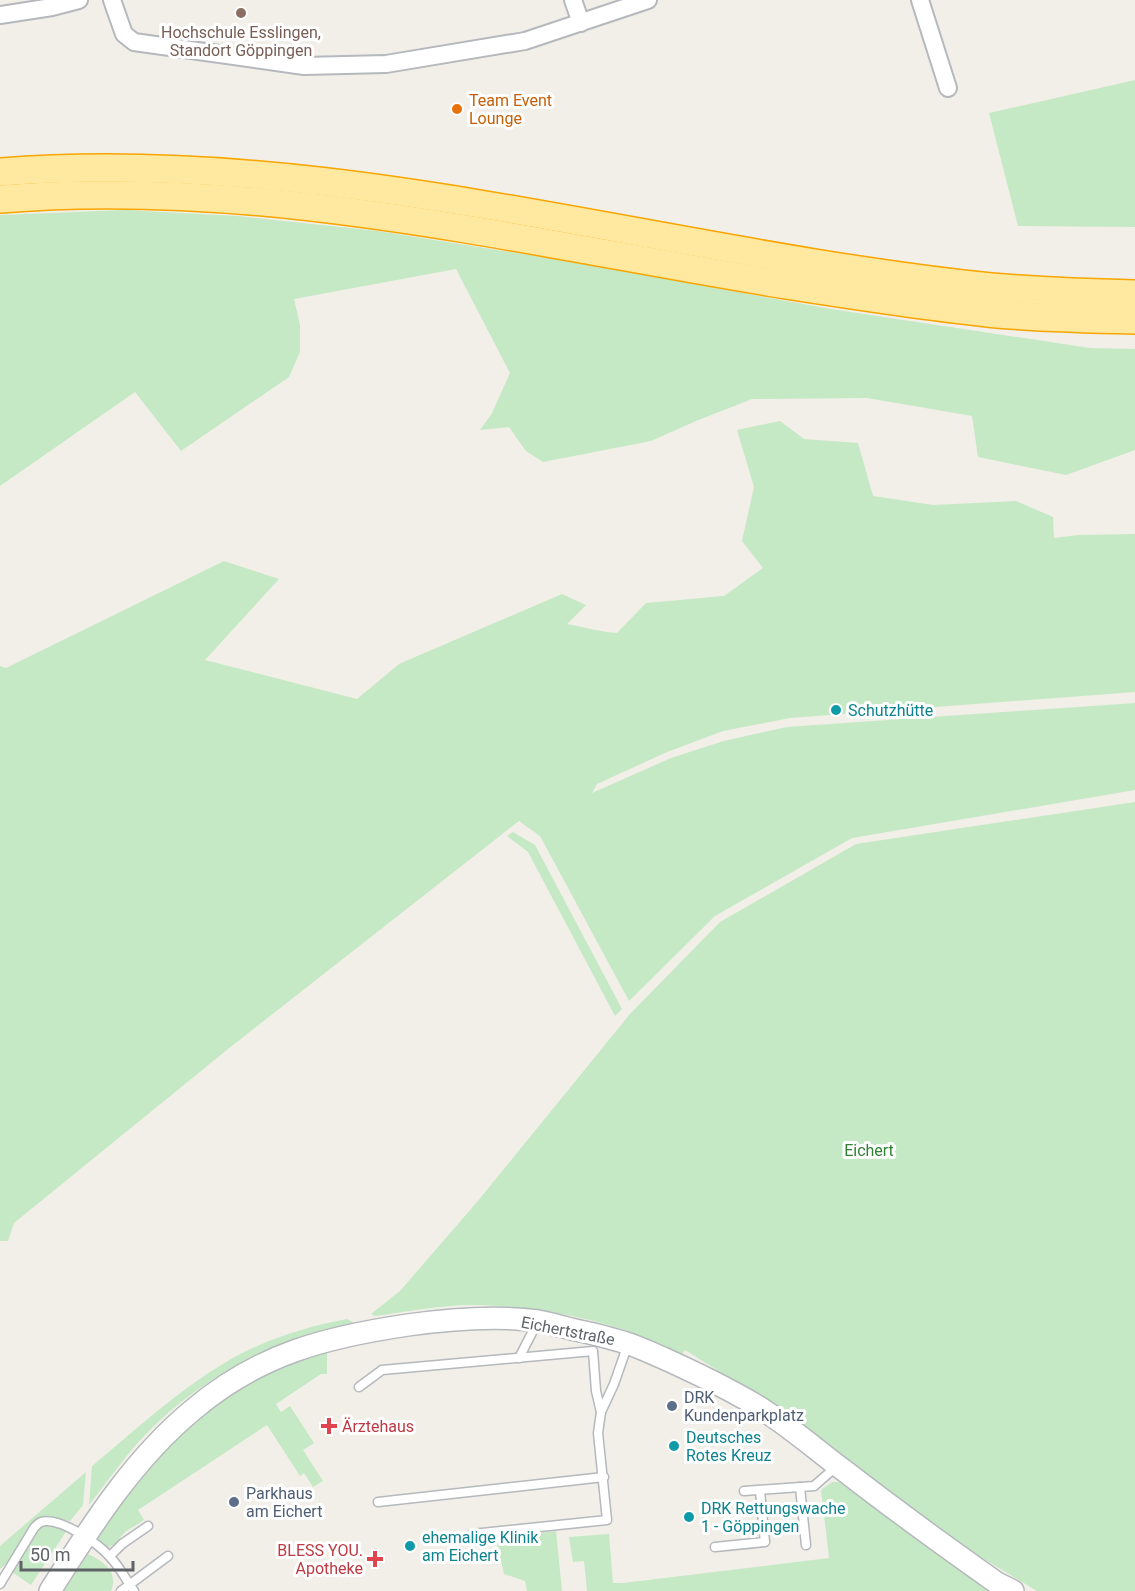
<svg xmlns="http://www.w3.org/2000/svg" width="1135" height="1591" viewBox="0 0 1135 1591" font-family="Roboto,sans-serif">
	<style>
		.green { fill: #c5e9c4 }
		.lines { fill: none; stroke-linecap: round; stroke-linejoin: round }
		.service-casing { stroke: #b5b8bc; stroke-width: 11 }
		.minor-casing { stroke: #b5b8bc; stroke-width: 20 }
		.tertiary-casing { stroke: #b5b8bc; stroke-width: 24 }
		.trunk-casing { stroke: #f9a500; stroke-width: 30 }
		.service { stroke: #fff; stroke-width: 8 }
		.minor { stroke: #fff; stroke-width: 16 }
		.tertiary { stroke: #fff; stroke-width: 21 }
		.trunk { stroke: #ffe8a0; stroke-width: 27 }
		.education-dot { fill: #8d6e63; stroke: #fff; stroke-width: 2 }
		.food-dot { fill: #e8710a; stroke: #fff; stroke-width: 2 }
		.culture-dot { fill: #0f9aa8; stroke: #fff; stroke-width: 2 }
		.service-dot { fill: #5c6f8a; stroke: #fff; stroke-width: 2 }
		.health-dot { fill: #e0444e; stroke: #fff; stroke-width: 2 }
		.labels { text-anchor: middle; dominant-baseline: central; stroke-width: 6; stroke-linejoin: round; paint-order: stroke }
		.education-label { font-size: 16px; fill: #785e54; stroke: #fff }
		.food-label { font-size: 16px; fill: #c56008; stroke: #fff; text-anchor: start }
		.culture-label { font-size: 16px; fill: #0d838f; stroke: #fff; text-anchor: start }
		.park-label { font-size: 16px; fill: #318334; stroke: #fff }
		.street-label { font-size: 16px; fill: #5f6368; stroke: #fff }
		.service-label { font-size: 16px; fill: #4e5e75; stroke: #fff; text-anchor: start }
		.health-label { font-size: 16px; fill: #be3a42; stroke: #fff; text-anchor: start }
	</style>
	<rect width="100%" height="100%" fill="#f1efe8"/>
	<g class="green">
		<polygon points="1135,80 1135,227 1018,226 989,113"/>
		<polygon points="125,210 237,216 378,231 574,262 831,309 1090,348 1135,349 1135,450 1066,475 978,457 972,416 867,398 752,399 696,421 651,441 543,462 526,451 509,427 480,430 492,413 510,373 456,269 294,299 300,325 300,352 289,377 181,451 135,392 0,486 0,215"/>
		<polygon points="780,421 804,439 858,443 873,496 933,505 1016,501 1053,517 1054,538 1078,535 1135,534 1135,692 790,718 723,731 667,752 597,784 592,793 671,758 724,741 787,727 1135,703 1135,790 852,838 715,916 629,1001 540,836 519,821 233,1045 14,1223 8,1241 0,1241 0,666 6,668 224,561 279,579 205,660 357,699 399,664 562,594 586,605 567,624 606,632 617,633 646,603 724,596 763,568 742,541 754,487 737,430"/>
		<path d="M 1135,802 L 1135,1591 L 1037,1591 L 956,1542 L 776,1407 L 685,1350 L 682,1354 C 662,1346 642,1335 622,1329 C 574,1314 522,1305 472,1305 C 439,1305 407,1312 375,1316 L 371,1314 L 400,1291 L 477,1202 L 630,1014 L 720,922 L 856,844 Z"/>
		<polygon points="513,832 535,845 622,1009 615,1016 528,852 507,836"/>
		<path d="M 347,1319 L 357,1324 C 338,1329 318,1332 299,1339 C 242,1357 189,1390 147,1433 C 126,1454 108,1481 89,1505 L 92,1466 C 135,1430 177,1391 226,1362 C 263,1340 305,1327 347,1319 Z"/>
		<path d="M 327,1348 L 327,1374 L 321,1374 L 276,1404 L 281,1412 L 290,1406 L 314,1443 L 303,1450 L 323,1481 L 313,1487 L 304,1473 L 300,1476 L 267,1425 L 138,1510 L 144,1520 L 125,1532 L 115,1544 L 106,1548 L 99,1544 L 99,1535 C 144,1472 194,1410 263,1374 C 283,1363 306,1356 327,1348 Z"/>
		<polygon points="86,1472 83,1505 70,1521 40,1517 34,1521 7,1563 0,1569 0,1546"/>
		<polygon points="832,1482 839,1482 955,1567 998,1591 587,1591 584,1561 573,1562 569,1537 609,1534 613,1583 623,1583 829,1558 821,1490"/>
		<path d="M 44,1526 L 51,1526 L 67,1530 L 31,1585 L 12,1572 C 21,1557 28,1535 44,1526 Z"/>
		<polygon points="556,1531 562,1591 527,1591 525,1581 504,1574 497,1543 499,1538"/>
		<path d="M 88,1554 C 103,1561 119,1572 111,1591 L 64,1591 Z"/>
	</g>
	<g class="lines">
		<defs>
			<g id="service">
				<polyline points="519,1358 538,1321"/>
				<polyline points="359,1387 382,1370 593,1351 596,1391 601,1412"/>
				<polyline points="800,1487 806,1545"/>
				<polyline points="744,1491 814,1486 837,1466"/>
				<polyline points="378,1502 604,1477"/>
				<polyline points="472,1534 607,1520 598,1433 601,1412 614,1384 628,1344"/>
				<polyline points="715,1547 765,1542 760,1491"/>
				<polyline points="110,1556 122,1544 148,1526"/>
				<path d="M 0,1584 L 34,1528 C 36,1526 38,1523 41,1522 C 59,1516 99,1544 110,1557 C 120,1567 126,1580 134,1591"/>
				<polyline points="121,1591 168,1556"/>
			</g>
			<g id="minor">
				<polyline points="112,0 124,34 134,42 304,66 386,64 525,41 648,0"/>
				<polyline points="573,0 581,23"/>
				<polyline points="920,0 948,88"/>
				<polyline points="0,15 52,7 79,0"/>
			</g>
			<path id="tertiary" d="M 50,1591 C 91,1526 134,1458 194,1409 C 259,1354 326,1337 408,1325 C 450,1319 495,1315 538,1321 C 549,1323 560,1326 571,1329 C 590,1333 608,1337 626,1343 C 639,1347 651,1353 663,1358 C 694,1372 725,1387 754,1404 C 787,1424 815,1449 846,1472 C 895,1510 946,1547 997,1583 L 1013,1591"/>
			<g id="trunk">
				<path d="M 0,172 C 336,146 661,253 991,287 C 1039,291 1087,293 1135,294"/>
				<path d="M 0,199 C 266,177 526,243 786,285 C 856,296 927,307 997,314 C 1043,318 1089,319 1135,320"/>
			</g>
		</defs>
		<use href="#service" class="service-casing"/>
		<use href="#minor" class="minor-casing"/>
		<use href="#tertiary" class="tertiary-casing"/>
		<use href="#trunk" class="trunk-casing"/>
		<use href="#service" class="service"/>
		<use href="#minor" class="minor"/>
		<use href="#tertiary" class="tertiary"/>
		<use href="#trunk" class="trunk"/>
	</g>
	<circle class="education-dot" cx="241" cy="13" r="6"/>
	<circle class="food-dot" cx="457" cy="109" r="6"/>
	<g class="culture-dot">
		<circle cx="836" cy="710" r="6"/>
		<circle cx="674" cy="1446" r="6"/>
		<circle cx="689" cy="1517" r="6"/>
		<circle cx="410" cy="1546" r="6"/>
	</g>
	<g class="service-dot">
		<circle cx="672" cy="1406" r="6"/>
		<circle cx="234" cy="1502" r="6"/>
	</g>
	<g class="health-dot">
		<path d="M326 1417h6v6h6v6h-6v6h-6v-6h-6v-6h6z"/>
		<path d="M372 1550h6v6h6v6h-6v6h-6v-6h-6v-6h6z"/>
	</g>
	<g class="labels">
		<g class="education-label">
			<text x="241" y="32">Hochschule Esslingen,<tspan x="241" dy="18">Standort Göppingen</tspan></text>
		</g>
		<g class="food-label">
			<text x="469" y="100">Team Event<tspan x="469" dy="18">Lounge</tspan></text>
		</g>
		<g class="culture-label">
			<text x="848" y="710">Schutzhütte</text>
			<text x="686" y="1437">Deutsches<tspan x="686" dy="18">Rotes Kreuz</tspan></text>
			<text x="701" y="1508">DRK Rettungswache<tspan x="701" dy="18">1 - Göppingen</tspan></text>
			<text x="422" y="1537">ehemalige Klinik<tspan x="422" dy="18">am Eichert</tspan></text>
		</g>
		<g class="park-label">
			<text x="869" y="1150">Eichert</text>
		</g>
		<g class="street-label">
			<text transform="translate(568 1331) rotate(11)">Eichertstraße</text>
		</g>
		<g class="service-label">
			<text x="684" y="1397">DRK<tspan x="684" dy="18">Kundenparkplatz</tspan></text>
			<text x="246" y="1493">Parkhaus<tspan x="246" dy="18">am Eichert</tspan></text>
		</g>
		<g class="health-label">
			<text x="342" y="1426">Ärztehaus</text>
			<text x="363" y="1550" text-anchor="end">BLESS YOU.<tspan x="363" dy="18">Apotheke</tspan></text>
		</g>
	</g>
	<path d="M21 1561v9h112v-9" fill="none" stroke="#5f6368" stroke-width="3"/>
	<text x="30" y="1561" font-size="18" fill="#5f6368" stroke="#ffffff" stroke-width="4.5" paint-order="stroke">50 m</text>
</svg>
